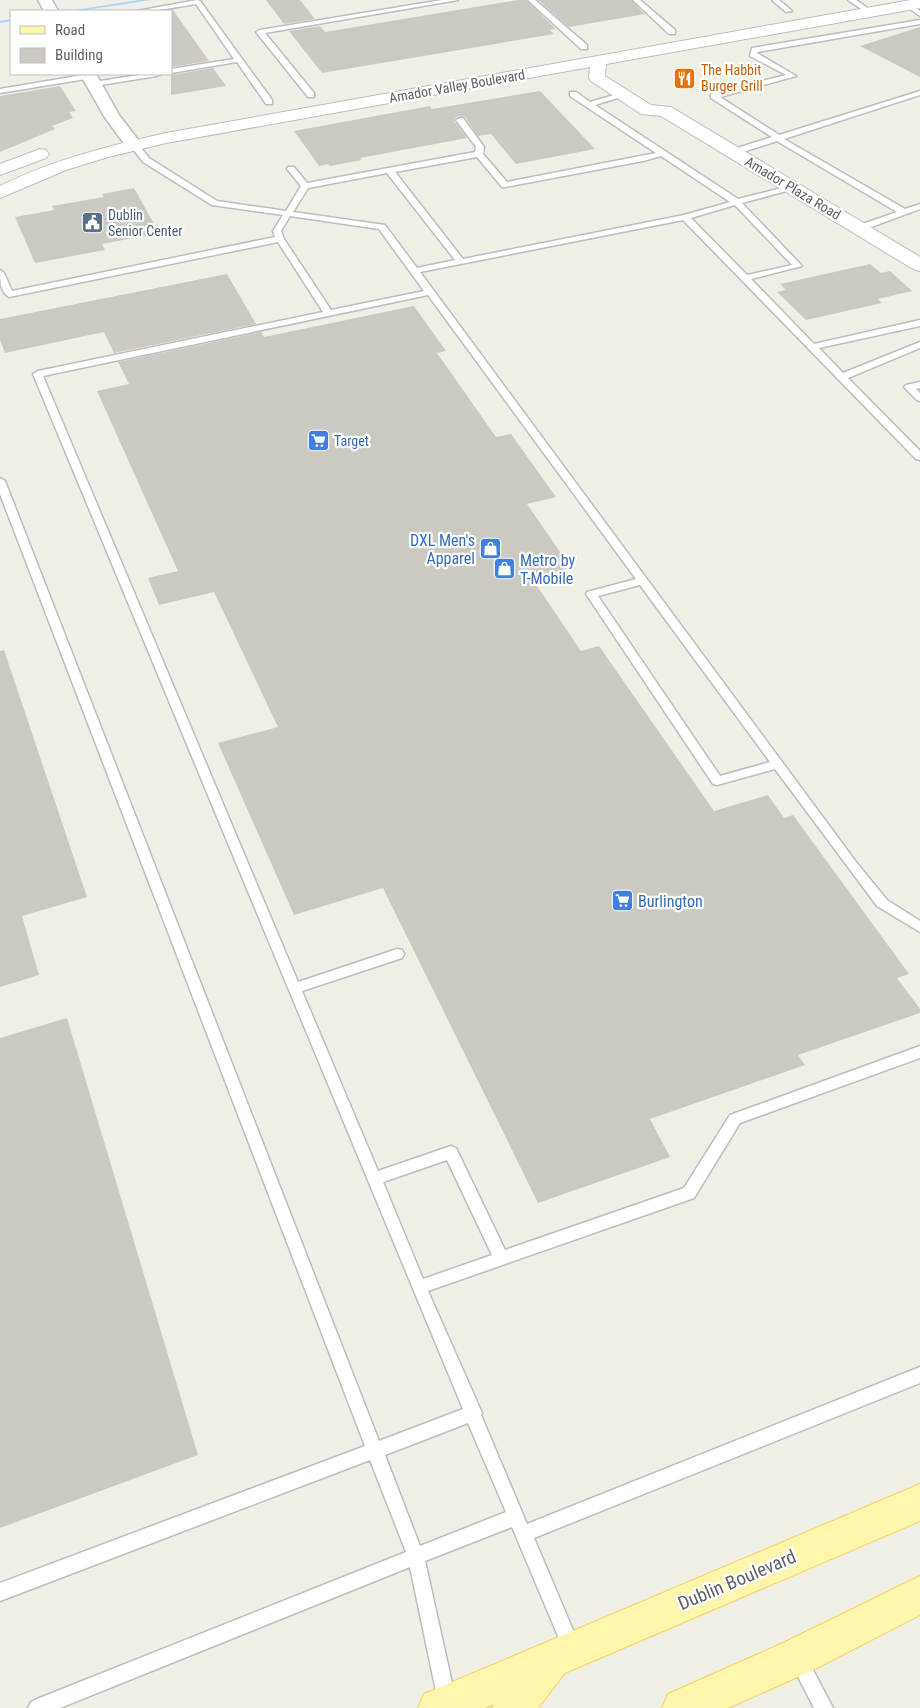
<svg xmlns="http://www.w3.org/2000/svg" width="920" height="1708" viewBox="0 0 920 1708" font-family="'Roboto Condensed',sans-serif">
	<style>
		.lines { fill: none; stroke-linecap: round; stroke-linejoin: round }
		.stream { fill: #a8d4ff; fill-rule: evenodd }
		.building { fill: #ccc9c3 }
		.lane-casing { stroke: #bbbdc2; stroke-width: 3 }
		.street-casing { stroke: #bbbdc2; stroke-width: 3 }
		.secondary-casing { stroke: #bcbec4; stroke-width: 2 }
		.primary-casing { stroke: #f5d25b; stroke-width: 2 }
		.lane { fill: #fff; fill-rule: evenodd }
		.street { fill: #fff; fill-rule: evenodd }
		.secondary { fill: #fff; fill-rule: evenodd }
		.primary { fill: #fff6ad; fill-rule: evenodd }
		.labels { text-anchor: middle; dominant-baseline: central; stroke-width: 4.5; stroke-linejoin: round; paint-order: stroke }
		.far-food-label { font-size: 14px; fill: #c56008; stroke: #fff; text-anchor: start }
		.far-street-label { font-size: 14px; fill: #5e6167; stroke: #fff }
		.far-service-label { font-size: 14px; fill: #4e5e75; stroke: #fff; text-anchor: start }
		.far-shop-label { font-size: 14px; fill: #366cbe; stroke: #fff; text-anchor: start }
		.shop-label { font-size: 16px; fill: #366cbe; stroke: #fff; text-anchor: start }
		.near-street-label { font-size: 19px; fill: #5e6167; stroke: #fff }
	</style>
	<rect width="100%" height="100%" fill="#f0efe6"/>
	<g class="lines">
		<g class="stream">
			<polygon points="139,0 151,0 79,11 75,10"/>
			<polygon points="11,19 11,21 0,23 0,21"/>
		</g>
	</g>
	<g class="building">
		<polygon points="266,0 300,0 315,19 284,24"/>
		<polygon points="518,0 526,0 556,29 550,30 554,34 322,73 289,31 320,26 325,32"/>
		<polygon points="538,0 631,0 645,14 569,27"/>
		<polygon points="171,10 173,10 209,61 171,67"/>
		<polygon points="920,27 920,77 860,46"/>
		<polygon points="213,68 226,86 171,95 171,75"/>
		<polygon points="60,86 76,111 69,112 73,118 52,126 55,129 0,152 0,96"/>
		<polygon points="540,91 595,149 516,164 491,134 478,136 465,117 460,116 455,118 454,121 467,138 360,158 362,160 330,166 328,164 319,166 294,131 430,106 432,109"/>
		<polygon points="134,188 159,233 102,244 105,250 35,263 15,217 54,210 52,206 104,197 102,194"/>
		<polygon points="870,264 881,273 890,271 912,291 878,299 882,303 806,320 777,292 786,290 780,284"/>
		<polygon points="227,274 256,324 114,353 104,332 5,353 0,340 0,319"/>
		<polygon points="414,306 446,351 437,353 496,437 511,434 556,497 527,504 571,568 531,577 581,651 599,646 714,811 768,795 784,818 793,815 909,974 897,978 920,1009 920,1013 798,1055 805,1065 650,1119 670,1157 538,1203 383,888 294,915 218,743 278,727 214,592 159,605 148,578 178,571 97,391 129,384 118,362 261,332 264,337"/>
		<polygon points="4,650 87,897 22,916 39,975 0,987 0,651"/>
		<polygon points="67,1018 198,1455 0,1528 0,1038"/>
	</g>
	<g class="lines">
		<defs>
			<g id="lane">
				<polygon points="197,0 200,1 272,100 272,104 266,104 237,62 171,73 171,69 234,59 196,4 153,11 137,11"/>
				<polygon points="442,0 458,0 265,33 314,93 314,97 308,97 256,32 260,30"/>
				<polygon points="528,0 535,0 587,45 587,49 581,49"/>
				<polygon points="633,0 640,0 675,30 675,34 669,34"/>
				<polygon points="772,0 779,0 792,11 786,12"/>
				<polygon points="848,0 856,0 873,12 867,13"/>
				<polygon points="908,3 920,11 920,16 906,6 905,5"/>
				<polygon points="920,20 920,24 758,52 757,53 796,76 720,97 779,135 920,91 920,95 784,139 905,209 920,204 920,209 863,230 857,230 857,226 897,212 777,141 737,154 731,154 731,150 772,137 711,98 711,94 786,75 750,56 752,48"/>
				<polygon points="89,74 93,76 92,78 0,93 0,89"/>
				<polygon points="145,74 161,74 157,76 94,86 90,84 94,82"/>
				<path d="M 570,92 L 576,92 L 590,102 L 624,92 L 624,96 L 595,105 L 738,199 L 794,185 L 794,189 L 742,203 L 802,266 L 751,279 L 814,344 L 920,320 L 920,326 L 819,348 L 843,373 L 920,342 L 920,348 L 848,378 L 920,451 L 920,460 L 916,459 L 683,220 L 420,272 L 856,862 L 887,900 L 920,921 L 920,932 L 877,906 L 775,769 L 717,785 L 713,784 L 586,594 L 587,592 L 636,579 L 428,295 L 43,376 L 298,982 L 397,949 L 402,950 L 404,954 L 402,958 L 302,991 L 378,1171 L 451,1146 L 456,1148 L 505,1250 L 684,1188 L 730,1115 L 920,1046 L 920,1058 L 740,1123 L 694,1198 L 428,1291 L 482,1413 L 481,1415 L 527,1524 L 920,1367 L 920,1383 L 534,1538 L 581,1649 L 578,1655 L 572,1658 L 566,1655 L 512,1527 L 425,1561 L 456,1701 L 452,1708 L 441,1707 L 438,1701 L 410,1567 L 60,1708 L 28,1708 L 31,1702 L 37,1699 L 406,1552 L 370,1460 L 0,1601 L 0,1583 L 365,1446 L 0,494 L 0,478 L 5,481 L 379,1441 L 463,1409 L 33,374 L 38,371 L 323,312 L 278,242 L 9,297 C 0,292 0,280 0,270 L 4,273 L 12,291 L 275,237 L 273,231 L 283,215 L 212,205 L 143,162 L 130,145 L 134,143 L 137,143 L 149,158 L 217,201 L 286,211 L 301,186 L 287,169 L 288,167 L 294,167 L 307,183 L 475,152 L 476,147 L 456,120 L 460,118 L 463,118 L 484,147 L 483,154 L 507,182 L 656,153 L 570,96 ZM 661,156 L 730,202 L 684,215 L 463,259 L 395,172 L 477,157 L 502,187 L 505,187 L 643,161 ZM 387,173 L 455,260 L 417,268 L 385,225 L 293,212 L 308,188 ZM 735,205 L 792,265 L 747,275 L 691,218 ZM 290,216 L 379,229 L 424,291 L 331,310 L 284,239 L 281,231 ZM 640,585 L 770,762 L 720,776 L 598,596 ZM 447,1160 L 492,1255 L 423,1279 L 383,1182 ZM 468,1423 L 506,1512 L 420,1546 L 385,1455 Z"/>
				<polygon points="920,382 920,388 916,389 920,393 920,401 917,400 904,387 906,385"/>
				<polygon points="798,1650 804,1653 833,1708 814,1708 789,1659 792,1653"/>
			</g>
			<g id="street">
				<polygon points="38,0 52,0 58,11 44,11"/>
				<polygon points="80,74 96,74 119,115 142,145 140,149 128,149 104,116"/>
			</g>
			<g id="secondary">
				<path d="M 911,0 L 920,0 L 920,8 L 606,64 L 605,76 L 651,105 L 671,107 L 920,257 L 920,271 L 913,269 L 661,116 L 641,114 L 591,81 L 589,78 L 590,67 L 166,143 L 108,157 L 66,170 L 0,198 L 0,186 C 52,160 109,146 166,133 Z"/>
				<polygon points="40,149 46,150 49,154 46,158 0,175 0,164"/>
			</g>
			<g id="primary">
				<polygon points="920,1484 920,1521 565,1673 538,1708 492,1708 494,1704 485,1708 418,1708 424,1694"/>
				<polygon points="920,1576 920,1615 811,1671 728,1708 662,1708 668,1694 783,1643"/>
			</g>
		</defs>
		<use href="#lane" class="lane-casing"/>
		<use href="#street" class="street-casing"/>
		<use href="#secondary" class="secondary-casing"/>
		<use href="#primary" class="primary-casing"/>
		<use href="#lane" class="lane"/>
		<use href="#street" class="street"/>
		<use href="#secondary" class="secondary"/>
		<use href="#primary" class="primary"/>
	</g>
	<defs>
		<symbol id="restaurant-square" viewBox="-11 -11 22 22"><rect x="-9" y="-9" width="18" height="18" rx="4" fill="#e8710a" stroke="#fff"/><path d="M-5-6h1v4h1v-4h1v4h1v-4h1v5L-1.5 .5V6h-2V.5L-5-1ZM5-6V6H3V1.5H1.5Q1.5-4 5-6Z" fill="#fff"/></symbol>
		<symbol id="civic-square" viewBox="-11 -11 22 22"><rect x="-9" y="-9" width="18" height="18" rx="4" fill="#5c6f8a" stroke="#fff"/><path d="M-.6-6.5H3V-4.5H.6V-3L4-1V1h2V6H-6V1h2V-1L-.6-3ZM-1.2 2.5V6h2.4V2.5Z" fill="#fff"/></symbol>
		<symbol id="supermarket-square" viewBox="-11 -11 22 22"><rect x="-9" y="-9" width="18" height="18" rx="4" fill="#3f7fe0" stroke="#fff"/><path d="M-6-5.5h2.5l.6 2H6L4.5 2H-2.5L-4.4-4H-6ZM-1.5 3.2a1.3 1.3 0 1 0 .1 0ZM3 3.2a1.3 1.3 0 1 0 .1 0Z" fill="#fff"/></symbol>
		<symbol id="shop-square" viewBox="-11 -11 22 22"><rect x="-9" y="-9" width="18" height="18" rx="4" fill="#3f7fe0" stroke="#fff"/><path d="M-5-2.5h2.3a2.7 3.5 0 0 1 5.4 0H5L5.5 6h-11ZM-1.5-2.5h3a1.5 2.3 0 0 0-3 0Z" fill="#fff"/></symbol>
	</defs>
	<g fill-rule="evenodd">
		<use href="#restaurant-square" x="672" y="66" width="25" height="25"/>
		<use href="#civic-square" x="80" y="210" width="25" height="25"/>
		<use href="#supermarket-square" x="306" y="428" width="25" height="25"/>
		<use href="#shop-square" x="478" y="536" width="25" height="25"/>
		<use href="#shop-square" x="492" y="556" width="25" height="25"/>
		<use href="#supermarket-square" x="610" y="888" width="25" height="25"/>
	</g>
	<g class="labels">
		<g class="far-food-label">
			<text x="701" y="70">The Habbit<tspan x="701" dy="16">Burger Grill</tspan></text>
		</g>
		<g class="far-street-label">
			<text transform="translate(457 86) rotate(-10)">Amador Valley Boulevard</text>
			<text transform="translate(793 188) rotate(31)">Amador Plaza Road</text>
		</g>
		<g class="far-service-label">
			<text x="108" y="215">Dublin<tspan x="108" dy="16">Senior Center</tspan></text>
		</g>
		<g class="far-shop-label">
			<text x="334" y="441">Target</text>
		</g>
		<g class="shop-label">
			<text x="475" y="540" text-anchor="end">DXL Men's<tspan x="475" dy="18">Apparel</tspan></text>
			<text x="520" y="560">Metro by<tspan x="520" dy="18">T-Mobile</tspan></text>
			<text x="638" y="901">Burlington</text>
		</g>
		<g class="near-street-label">
			<text transform="translate(737 1580) rotate(-23)">Dublin Boulevard</text>
		</g>
	</g>
	<rect x="10" y="10" width="162" height="65" fill="#ffffff" stroke="#bfc0c2"/>
	<rect x="20" y="26" width="25" height="8" fill="#fff6ad" stroke="#bfc0c2"/>
	<text x="55" y="35" font-size="15" fill="#5e6167">Road</text>
	<rect x="20" y="48" width="25" height="15" fill="#ccc9c3" stroke="#bfc0c2"/>
	<text x="55" y="60" font-size="15" fill="#5e6167">Building</text>
</svg>
